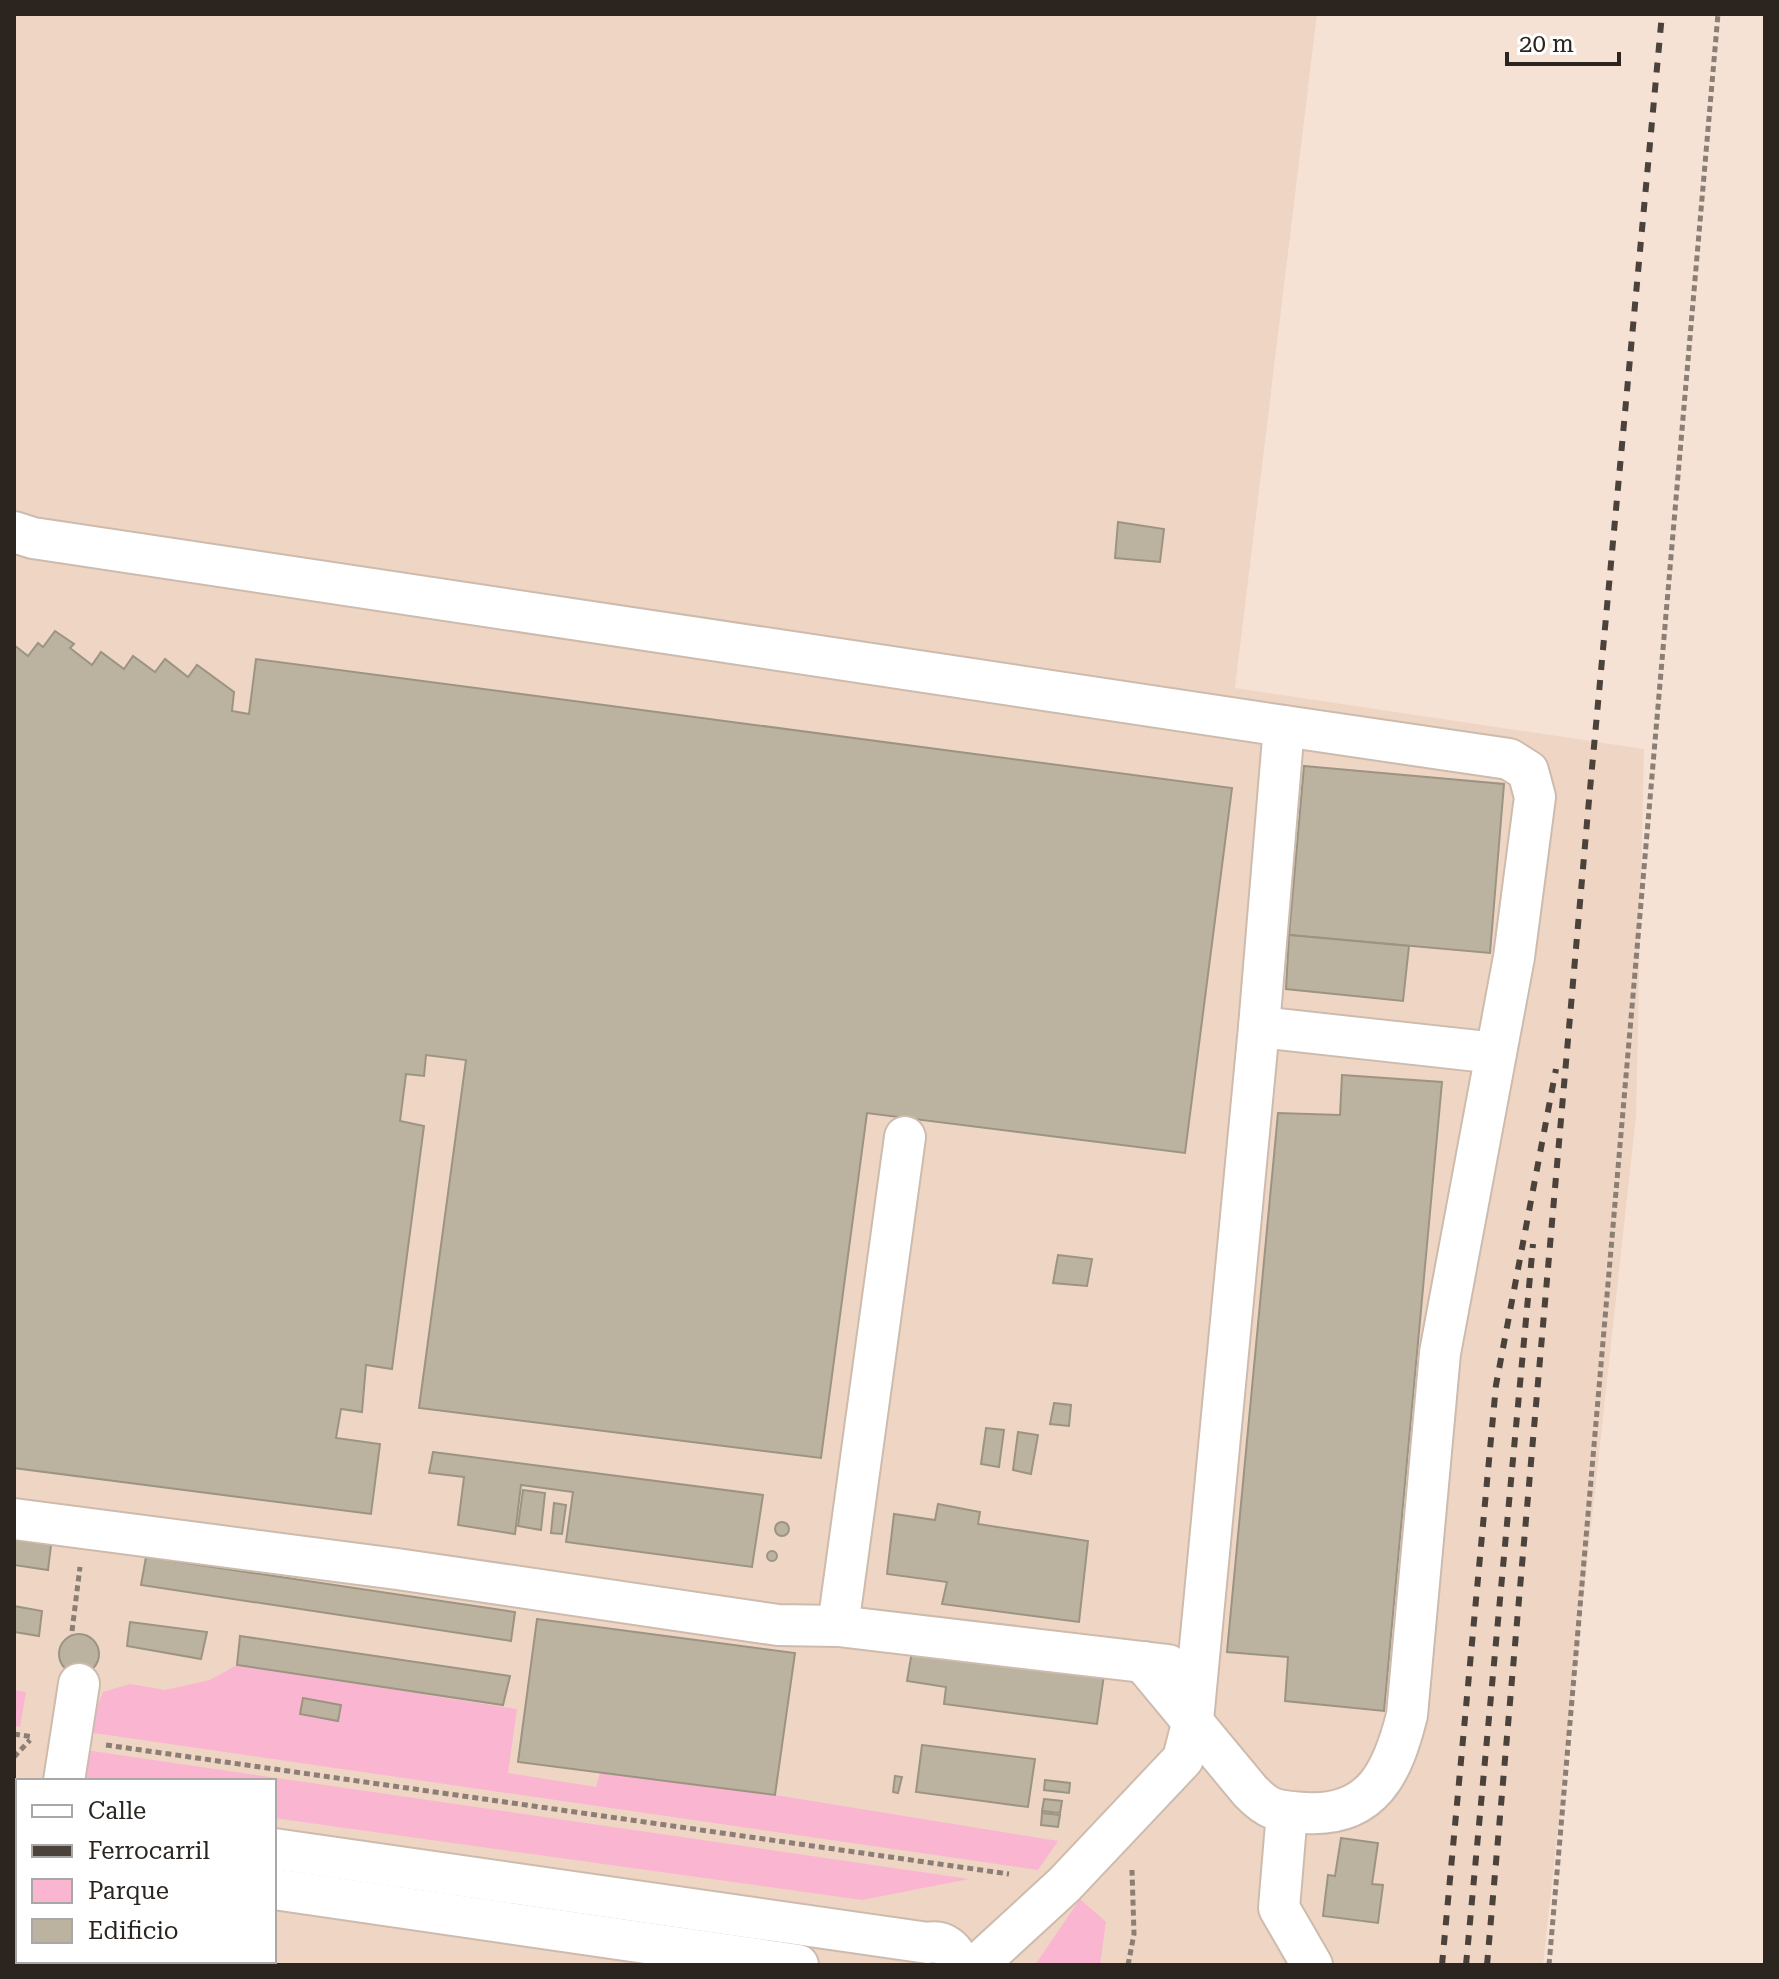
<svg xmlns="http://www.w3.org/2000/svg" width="1779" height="1979" viewBox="0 0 1779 1979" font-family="'Roboto Serif',serif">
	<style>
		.built { fill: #efd5c4; fill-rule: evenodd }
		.green { fill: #fab5d1 }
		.building { fill: #bbb3a0; stroke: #9c9482; stroke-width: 2 }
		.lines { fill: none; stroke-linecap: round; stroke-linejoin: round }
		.minor-casing { stroke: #cdbbae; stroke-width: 44 }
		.path { stroke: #8b7e75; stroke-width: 5; stroke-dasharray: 6 4; stroke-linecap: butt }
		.minor { stroke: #fff; stroke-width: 40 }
		.rail { stroke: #4a423b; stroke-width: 6; stroke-dasharray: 10 10; stroke-linecap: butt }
	</style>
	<rect width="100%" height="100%" fill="#f5e2d5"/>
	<path class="built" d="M 14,14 L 1317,14 L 1235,688 L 1644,749 L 1636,1116 L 1543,1965 L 14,1965 ZM 18,1781 L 274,1781 L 274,1961 L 18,1961 Z"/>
	<g class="green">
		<polygon points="237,1665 517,1709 508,1773 596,1787 600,1773 775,1795 1058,1841 1038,1870 87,1732 103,1692 130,1684 165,1690 210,1680"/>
		<polygon points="14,1690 26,1692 20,1727 14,1726"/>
		<polygon points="85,1750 969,1879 862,1900 274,1818 274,1781 82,1781"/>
		<polygon points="1080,1899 1106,1922 1100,1965 1035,1965"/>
		<polygon points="14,1941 18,1941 18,1961 116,1961 115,1965 14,1965"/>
	</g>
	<g class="building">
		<polygon points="1118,522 1164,529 1160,562 1115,558"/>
		<polygon points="55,631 74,644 70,648 92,665 101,652 124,669 133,656 155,672 165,659 188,677 197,665 234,692 232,711 249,714 256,659 1232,788 1185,1153 867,1113 821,1458 419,1408 466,1060 426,1055 424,1076 406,1074 400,1121 424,1126 392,1369 366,1365 362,1412 341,1409 336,1438 380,1444 371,1514 14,1468 14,645 28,656 38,643 43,647"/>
		<polygon points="1304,766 1504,784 1490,953 1289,935"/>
		<polygon points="1289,935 1409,946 1403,1001 1286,989"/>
		<polygon points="1342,1075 1442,1082 1384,1711 1285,1701 1288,1657 1227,1652 1278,1113 1340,1115"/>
		<polygon points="1058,1255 1092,1259 1087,1286 1053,1283"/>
		<polygon points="1054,1403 1071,1405 1069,1426 1050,1424"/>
		<polygon points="986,1428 1004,1430 999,1467 981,1464"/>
		<polygon points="1018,1432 1038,1435 1031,1474 1013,1470"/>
		<polygon points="433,1452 763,1495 752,1567 566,1542 573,1492 521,1485 515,1534 458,1525 464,1477 429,1473"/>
		<polygon points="523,1490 545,1493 541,1530 518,1526"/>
		<polygon points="554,1503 566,1505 562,1534 551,1533"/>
		<polygon points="938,1504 980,1512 978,1524 1088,1541 1079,1622 942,1604 947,1582 887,1574 894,1514 935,1520"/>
		<circle cx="782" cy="1529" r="7"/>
		<polygon points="14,1540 51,1545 48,1570 14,1565"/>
		<circle cx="772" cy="1556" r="5"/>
		<polygon points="146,1557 515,1612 511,1641 141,1585"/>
		<polygon points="14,1606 42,1611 39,1636 14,1632"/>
		<polygon points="537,1619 795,1653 775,1795 518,1762"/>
		<polygon points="130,1622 207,1632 201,1659 127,1646"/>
		<circle cx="79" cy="1654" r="20"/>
		<polygon points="240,1636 510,1676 503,1705 237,1665"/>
		<polygon points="912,1651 1104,1675 1097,1724 944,1704 946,1687 907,1681"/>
		<polygon points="303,1698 341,1705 338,1721 300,1714"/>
		<polygon points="922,1745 1035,1759 1028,1807 916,1792"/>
		<polygon points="895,1776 902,1777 898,1793 893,1792"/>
		<polygon points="1045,1780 1070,1783 1069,1793 1044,1790"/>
		<polygon points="1044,1799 1062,1801 1060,1813 1042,1811"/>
		<polygon points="1042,1813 1060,1815 1058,1827 1041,1825"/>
		<polygon points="1341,1838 1378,1843 1372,1884 1383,1885 1378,1923 1323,1916 1328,1875 1335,1876"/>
	</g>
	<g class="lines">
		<defs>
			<g id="minor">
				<polyline points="14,532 33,538 1284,726 1259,1027 1193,1720 1183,1759 1064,1885 977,1965"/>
				<polyline points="1259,1027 1496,1053"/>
				<polyline points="14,1519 397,1569 778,1625 838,1626 1168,1665"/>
				<polyline points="838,1626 905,1137"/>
				<path d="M 1143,1662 L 1250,1791 C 1270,1812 1278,1811 1306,1813 C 1373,1817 1393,1771 1407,1715 L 1440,1353 L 1514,957 L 1535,797 L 1528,771 L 1509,759 L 1284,726"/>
				<polyline points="64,1781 79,1684"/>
				<polyline points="1287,1812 1279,1908 1312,1965"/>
				<polyline points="14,1813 18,1814"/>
				<path d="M 274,1849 L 928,1943 C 943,1940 956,1949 958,1965"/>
				<polyline points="14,1851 18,1852"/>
				<polyline points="274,1889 798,1965"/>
			</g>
		</defs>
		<use href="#minor" class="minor-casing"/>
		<g class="path">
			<polyline points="72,1631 80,1567"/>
			<polyline points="14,1734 33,1737"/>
			<polyline points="106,1745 1009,1874"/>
			<polyline points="14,1757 30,1740"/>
			<polyline points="1128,1965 1134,1934 1132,1870"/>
			<polyline points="1549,1965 1718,14"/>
		</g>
		<use href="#minor" class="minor"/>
		<g class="rail">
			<polyline points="1442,1965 1496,1385 1556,1069"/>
			<polyline points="1466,1965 1533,1244"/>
			<polyline points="1487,1965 1588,811 1662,14"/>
		</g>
	</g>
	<rect width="1779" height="1979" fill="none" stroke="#2b241f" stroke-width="32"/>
	<rect x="16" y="1779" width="260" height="184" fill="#ffffff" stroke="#aaa7a5" stroke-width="2"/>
	<rect x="32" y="1805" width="40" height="12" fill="#ffffff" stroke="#aaa7a5" stroke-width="2"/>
	<text x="88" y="1819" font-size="24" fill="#2b241f">Calle</text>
	<rect x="32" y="1845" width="40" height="12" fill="#4a423b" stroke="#aaa7a5" stroke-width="2"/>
	<text x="88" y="1859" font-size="24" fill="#2b241f">Ferrocarril</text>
	<rect x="32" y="1879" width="40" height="24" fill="#fab5d1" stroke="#aaa7a5" stroke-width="2"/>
	<text x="88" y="1899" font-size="24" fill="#2b241f">Parque</text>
	<rect x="32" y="1919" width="40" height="24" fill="#bbb3a0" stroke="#aaa7a5" stroke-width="2"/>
	<text x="88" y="1939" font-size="24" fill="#2b241f">Edificio</text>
	<path d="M1507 52v12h112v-12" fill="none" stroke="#2b241f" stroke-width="4"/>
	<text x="1519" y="52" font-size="24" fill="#2b241f" stroke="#ffffff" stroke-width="6" paint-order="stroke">20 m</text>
</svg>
